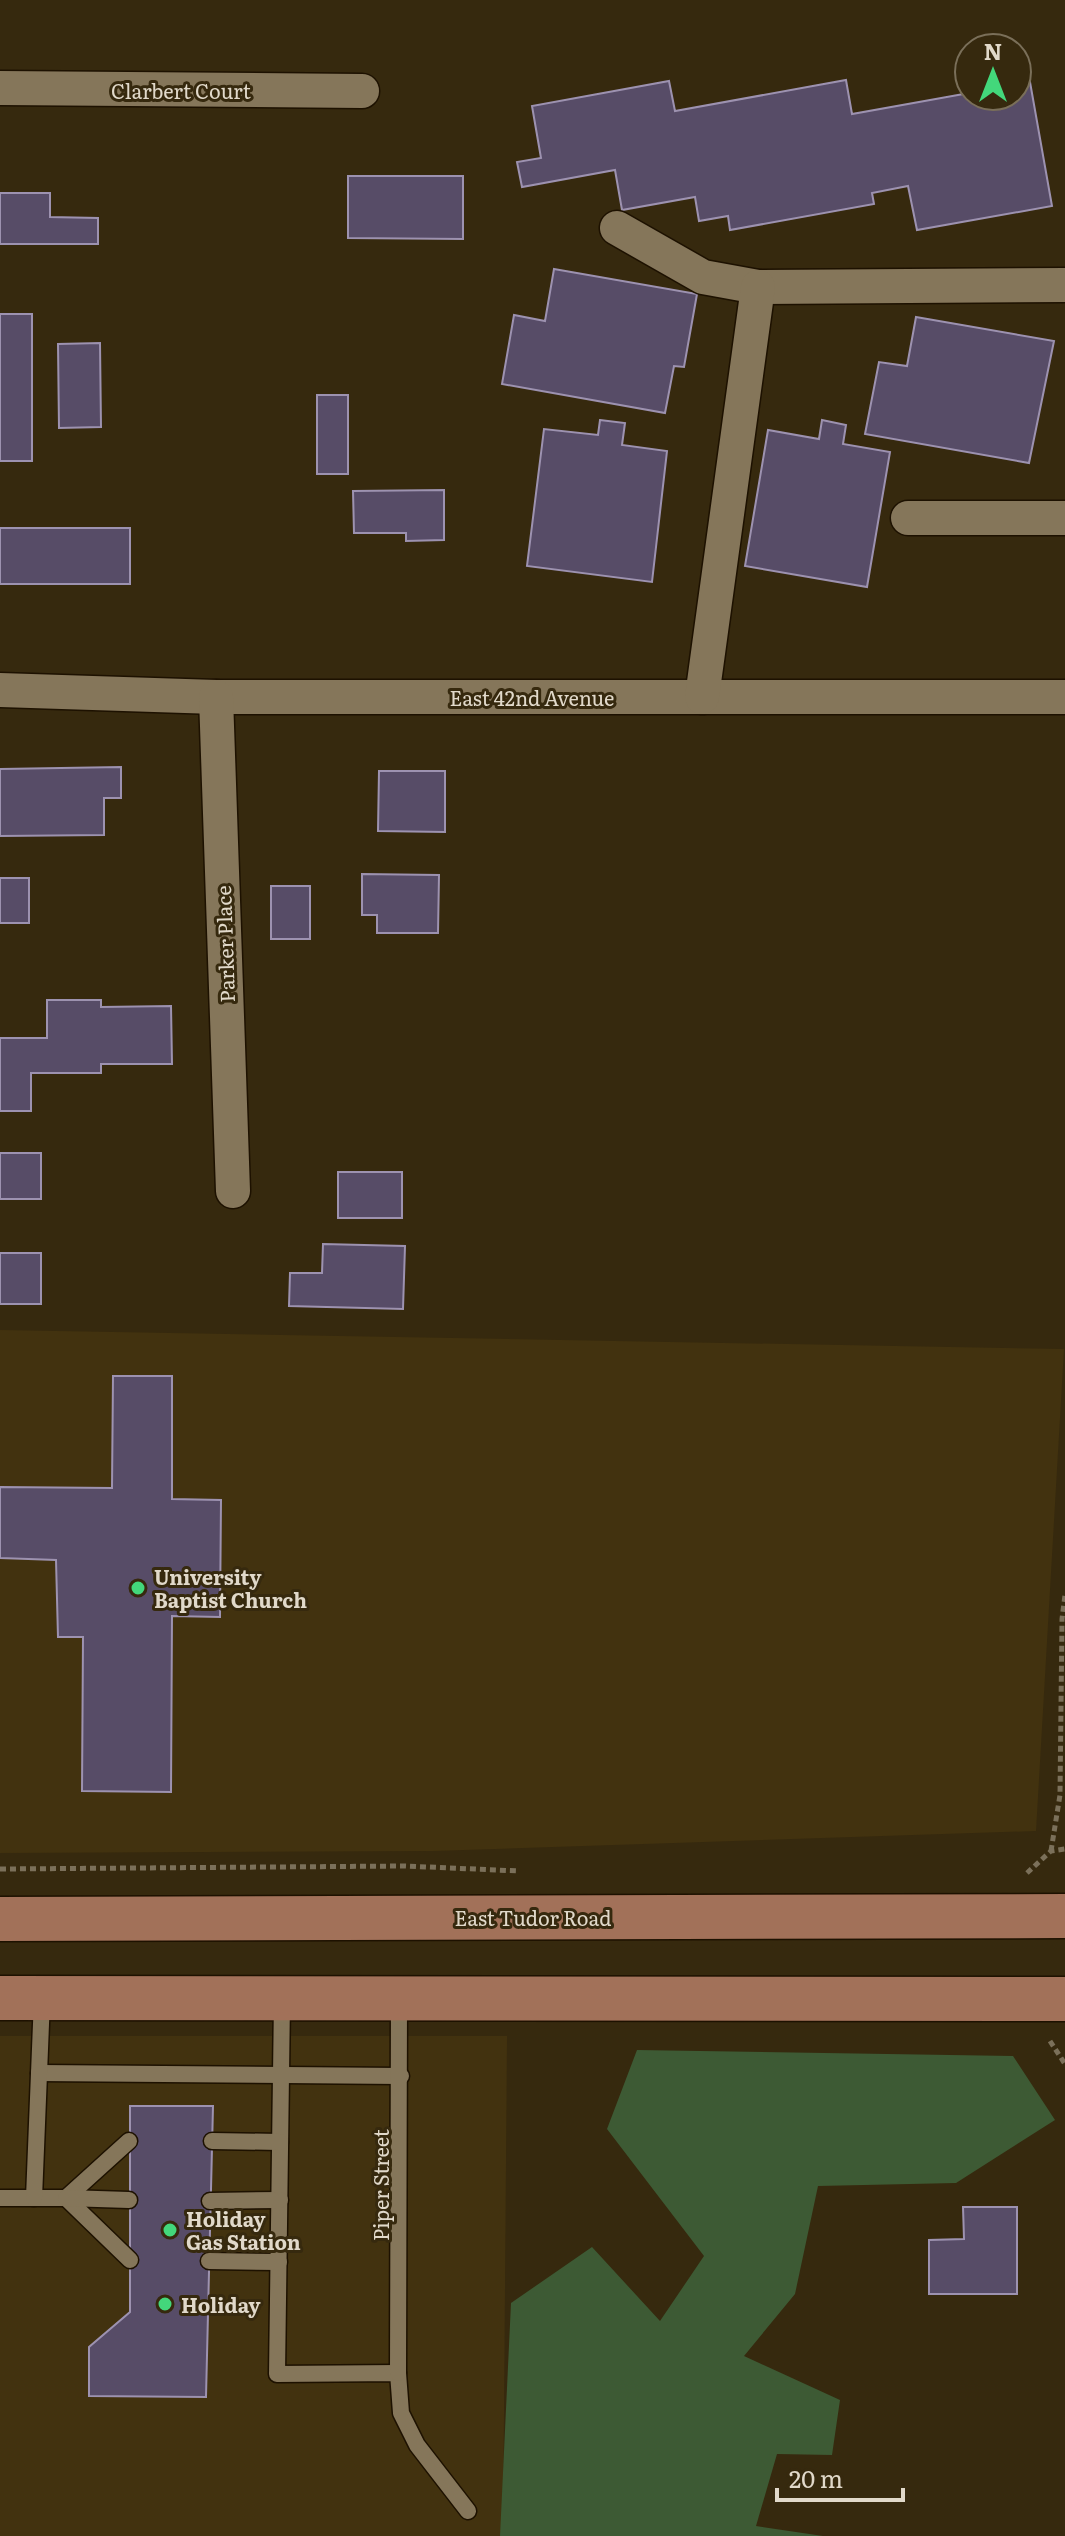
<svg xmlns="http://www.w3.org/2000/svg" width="1065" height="2536" viewBox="0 0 1065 2536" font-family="Literata,serif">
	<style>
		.built { fill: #42320f }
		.green { fill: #3d5a34 }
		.building { fill: #574c67; stroke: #9d92b0; stroke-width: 2 }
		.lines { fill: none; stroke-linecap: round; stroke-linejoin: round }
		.service-casing { stroke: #1d1100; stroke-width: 19 }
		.minor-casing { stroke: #1d1100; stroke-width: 37 }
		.primary-casing { stroke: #1d1100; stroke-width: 47 }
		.path { stroke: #7b705a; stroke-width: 5; stroke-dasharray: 6 4; stroke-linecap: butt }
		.service { stroke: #85765a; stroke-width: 16 }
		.minor { stroke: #85765a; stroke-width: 34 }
		.primary { stroke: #a27159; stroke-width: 44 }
		.poi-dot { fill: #43d77b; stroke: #36290e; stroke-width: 3 }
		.labels { text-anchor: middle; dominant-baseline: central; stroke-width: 6; stroke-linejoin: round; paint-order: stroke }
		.street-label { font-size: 20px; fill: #e1d9ca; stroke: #36290e }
		.poi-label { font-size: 20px; font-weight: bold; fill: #e1d9ca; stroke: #36290e; text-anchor: start }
	</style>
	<rect width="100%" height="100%" fill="#36290e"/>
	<g class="built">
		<polygon points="0,1330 1064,1349 1036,1831 433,1851 0,1853"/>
		<polygon points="0,2036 507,2036 503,2536 0,2536"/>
	</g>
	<polygon class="green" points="637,2050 1013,2056 1055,2120 956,2183 818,2186 795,2294 744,2356 840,2400 832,2455 777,2454 756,2526 823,2536 500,2536 511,2303 592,2247 660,2321 704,2256 607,2129"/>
	<g class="building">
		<polygon points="846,80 852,114 969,93 1017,96 1017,85 1030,82 1052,206 917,230 908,186 872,193 874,204 730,230 728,216 699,221 695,197 622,210 615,170 522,187 517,162 541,158 532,106 669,81 675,111"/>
		<polygon points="348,176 463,176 463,239 348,238"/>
		<polygon points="0,193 50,193 50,217 98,218 98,244 0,244"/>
		<polygon points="554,269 697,294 684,367 674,366 665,413 502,384 514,315 545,321"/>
		<rect x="0" y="314" width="32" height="147"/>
		<polygon points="916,317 1054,341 1029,463 865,434 879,362 907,366"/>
		<polygon points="100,343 101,427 59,428 58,344"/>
		<rect x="317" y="395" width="31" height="79"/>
		<polygon points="600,420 625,423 622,445 667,451 652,582 527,566 544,429 598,435"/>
		<polygon points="822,420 846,425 843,444 890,452 867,587 745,566 768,430 819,439"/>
		<polygon points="444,490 444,540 406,541 406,533 354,533 353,491"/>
		<rect x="0" y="528" width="130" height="56"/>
		<polygon points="121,767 121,798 104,798 104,835 0,836 0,769"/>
		<polygon points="379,771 445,771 445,832 378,831"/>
		<polygon points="362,874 439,875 438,933 377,933 377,915 362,915"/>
		<rect x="0" y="878" width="29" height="45"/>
		<rect x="271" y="886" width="39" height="53"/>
		<polygon points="47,1000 101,1000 101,1007 171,1006 172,1064 101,1064 101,1073 31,1073 31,1111 0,1111 0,1038 47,1038"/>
		<rect x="0" y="1153" width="41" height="46"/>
		<rect x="338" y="1172" width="64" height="46"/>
		<polygon points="323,1244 405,1246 403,1309 289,1306 290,1273 322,1273"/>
		<rect x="0" y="1253" width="41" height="51"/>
		<polygon points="113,1376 172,1376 172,1499 221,1500 220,1617 172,1616 171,1792 82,1791 83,1637 58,1637 56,1560 0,1558 0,1487 112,1488"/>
		<polygon points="130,2106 213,2106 206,2397 89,2396 89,2347 130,2312"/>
		<polygon points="963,2207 1017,2207 1017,2294 929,2294 929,2240 964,2239"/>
	</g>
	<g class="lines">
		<defs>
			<g id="service">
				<polyline points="282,2000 277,2374 398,2373 401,2413 417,2445 468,2511"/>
				<polyline points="39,2073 401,2076"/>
				<polyline points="212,2141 280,2142"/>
				<polyline points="0,2198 66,2198 129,2141"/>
				<polyline points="34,2198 42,1999"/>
				<polyline points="66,2198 130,2260"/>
				<polyline points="66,2198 129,2200"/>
				<polyline points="210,2201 280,2200"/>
				<polyline points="209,2261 279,2262"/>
				<polyline points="398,2373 399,2000"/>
			</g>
			<g id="minor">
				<polyline points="0,88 362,91"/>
				<polyline points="617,228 703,277 758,287 1065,285"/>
				<polyline points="908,518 1065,518"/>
				<polyline points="0,690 216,697 1065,697"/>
				<polyline points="216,697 233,1191"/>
				<polyline points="702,697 758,287"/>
			</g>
			<g id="primary">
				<polyline points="0,1919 1065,1916"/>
				<polyline points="0,1998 1065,1999"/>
			</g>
		</defs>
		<use href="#service" class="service-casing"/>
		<use href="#minor" class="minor-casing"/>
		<use href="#primary" class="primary-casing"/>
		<g class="path">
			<polyline points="1051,1851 1060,1795 1062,1619 1065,1595"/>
			<polyline points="0,1869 405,1866 519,1871"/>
			<polyline points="1027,1873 1051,1851 1065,1849"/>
			<polyline points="1050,2041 1065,2064"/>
		</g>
		<use href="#service" class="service"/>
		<use href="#minor" class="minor"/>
		<use href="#primary" class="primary"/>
	</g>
	<g class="poi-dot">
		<circle cx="138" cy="1588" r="8"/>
		<circle cx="170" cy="2230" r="8"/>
		<circle cx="165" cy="2304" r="8"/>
	</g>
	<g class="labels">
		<g class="street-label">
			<text x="181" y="90">Clarbert Court</text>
			<text x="532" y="697">East 42nd Avenue</text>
			<text transform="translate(224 944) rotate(-92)">Parker Place</text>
			<text x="533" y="1917">East Tudor Road</text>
			<text transform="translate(380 2185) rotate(-90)">Piper Street</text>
		</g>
		<g class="poi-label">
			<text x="154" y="1576">University<tspan x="154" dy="23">Baptist Church</tspan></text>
			<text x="186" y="2218">Holiday<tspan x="186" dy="23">Gas Station</tspan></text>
			<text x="181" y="2304">Holiday</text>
		</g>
	</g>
	<g transform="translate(993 72)"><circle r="38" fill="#36290e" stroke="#7a6f59" stroke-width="2"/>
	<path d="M0-6L14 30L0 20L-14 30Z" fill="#43d77b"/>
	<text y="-12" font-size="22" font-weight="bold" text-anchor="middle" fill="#e1d9ca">N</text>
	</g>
	<path d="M777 2488v12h126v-12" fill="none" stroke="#e1d9ca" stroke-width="4"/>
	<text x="789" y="2488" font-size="24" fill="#e1d9ca" stroke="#36290e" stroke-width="6" paint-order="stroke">20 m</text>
</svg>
